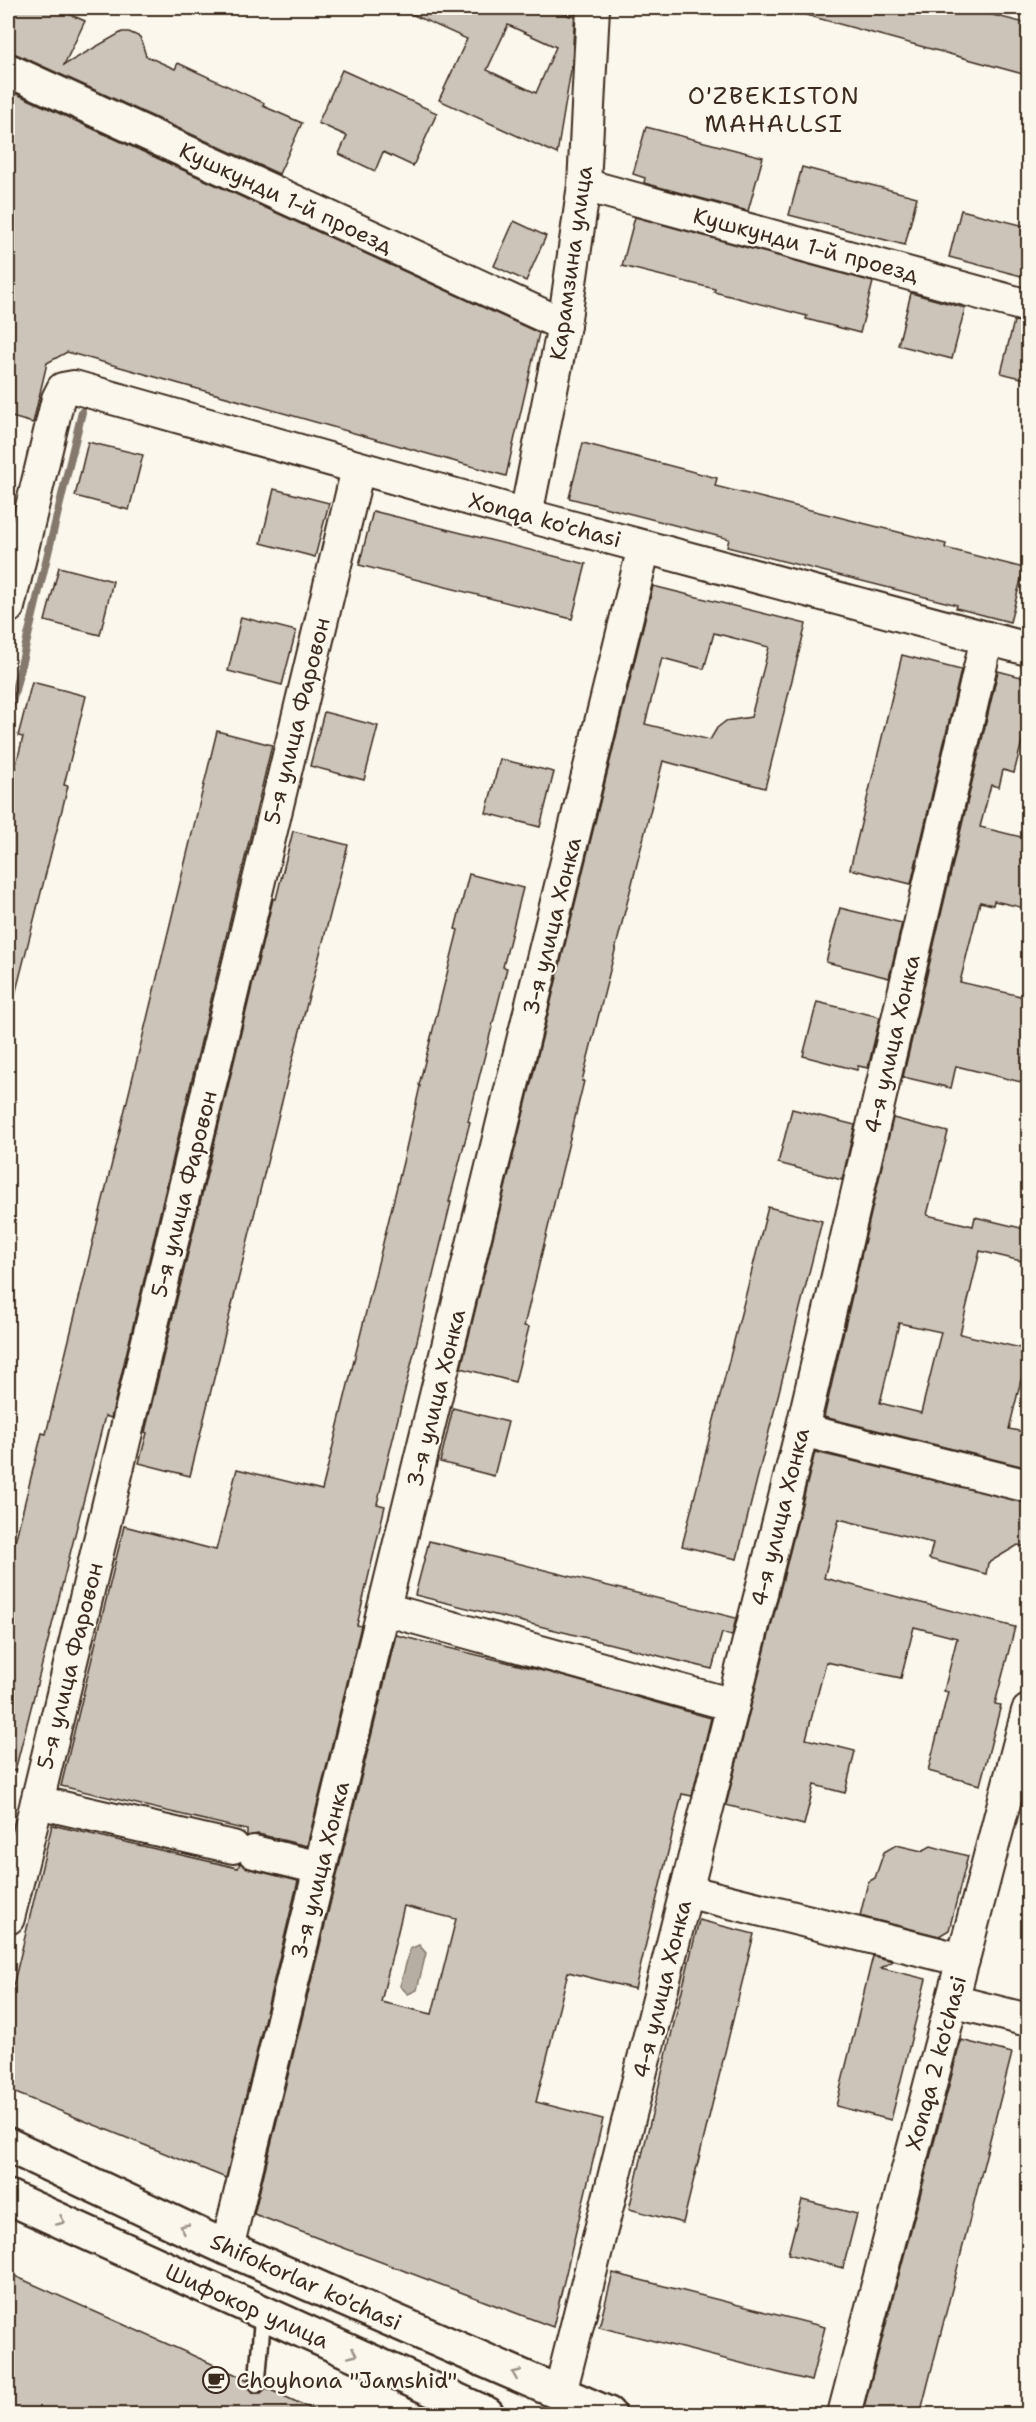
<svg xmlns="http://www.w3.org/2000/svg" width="1036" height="2422" viewBox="0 0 1036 2422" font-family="'Shantell Sans',sans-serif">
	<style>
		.water { fill: #b6aea2; stroke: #85796d; stroke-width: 1.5 }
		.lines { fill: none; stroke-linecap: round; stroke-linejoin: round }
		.stream { stroke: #85796d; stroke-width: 8 }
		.building { fill: #ccc4b9; stroke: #3b2a1e; stroke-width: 1.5; fill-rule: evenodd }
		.lane-casing { stroke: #3b2a1e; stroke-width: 20 }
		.street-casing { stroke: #3b2a1e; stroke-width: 36 }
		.secondary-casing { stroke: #3b2a1e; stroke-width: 38 }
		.lane { stroke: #fbf7ec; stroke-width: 15 }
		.street { stroke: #fbf7ec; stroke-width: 32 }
		.secondary { stroke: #fbf7ec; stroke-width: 33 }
		.oneway { stroke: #9b9085 }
		.labels { text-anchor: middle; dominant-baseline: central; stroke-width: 4.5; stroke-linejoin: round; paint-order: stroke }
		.street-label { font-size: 22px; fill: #3b2a1e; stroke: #fbf7ec }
		.poi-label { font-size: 22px; fill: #3b2a1e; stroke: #fbf7ec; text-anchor: start }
		.neighbourhood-label { font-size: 24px; letter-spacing: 1.5px; fill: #3b2a1e; stroke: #fbf7ec }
	</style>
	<rect width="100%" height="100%" fill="#fbf7ec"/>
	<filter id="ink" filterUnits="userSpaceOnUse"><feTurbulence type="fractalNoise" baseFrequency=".0167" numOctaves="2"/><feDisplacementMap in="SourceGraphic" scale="12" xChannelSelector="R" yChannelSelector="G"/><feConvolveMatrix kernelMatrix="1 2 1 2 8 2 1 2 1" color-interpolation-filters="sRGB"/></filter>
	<g filter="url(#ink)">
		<polygon class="water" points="419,1945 426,1953 417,1990 408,1994 400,1986 410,1949"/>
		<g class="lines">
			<polyline class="stream" points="8,719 82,412"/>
		</g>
		<g class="building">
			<polygon points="8,8 55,8 85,21 64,65 122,32 129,32 140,37 146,56 175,69 178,63 264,103 263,106 302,123 279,174 16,54 8,52"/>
			<path d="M 398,8 L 552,8 L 570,16 L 575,8 L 572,64 L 557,154 L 439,100 L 467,39 ZM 508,25 L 556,47 L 536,93 L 487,70 Z"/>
			<polygon points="807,8 965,8 1029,24 1029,54 1023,74 806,15"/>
			<polygon points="342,70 437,113 413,166 383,152 375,171 339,154 347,136 318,123"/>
			<polygon points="8,90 539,333 506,476 67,352 47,363 33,423 8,416"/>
			<polygon points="646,127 763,157 748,211 644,183 645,178 633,174"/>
			<polygon points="802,167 917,197 905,245 789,215"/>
			<polygon points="961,210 1029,227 1029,278 949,257"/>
			<polygon points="635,217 873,282 860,333 806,319 807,316 714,292 715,289 622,266"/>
			<polygon points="514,221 546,236 526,281 494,266"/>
			<polygon points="911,293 965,308 952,359 898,345"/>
			<polygon points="1014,321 1029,323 1029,380 1001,373"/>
			<polygon points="88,442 143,455 129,510 75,496"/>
			<polygon points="583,443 717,478 715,486 946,544 945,548 1024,568 1010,622 956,608 957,605 727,547 729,539 569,498"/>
			<polygon points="274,489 329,503 315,557 261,543"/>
			<polygon points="373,511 586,564 572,619 359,565"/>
			<polygon points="59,567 113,581 100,635 45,621"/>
			<path d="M 653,586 L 806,624 L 765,788 L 663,761 L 582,1081 L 584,1081 L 524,1326 L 529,1327 L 515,1382 L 461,1368 ZM 714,633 L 769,647 L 751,717 L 726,721 L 717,728 L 710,740 L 645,724 L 662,658 L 704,669 Z"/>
			<polygon points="241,617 296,631 282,685 228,671"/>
			<polygon points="902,655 961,670 911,884 850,869"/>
			<polygon points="998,671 1029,679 1029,714 1014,773 1003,770 999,787 991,785 980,827 1029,839 1029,909 994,901 993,905 980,902 960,982 1029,998 1029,1084 956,1066 951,1088 903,1077"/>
			<polygon points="32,682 86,696 64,785 68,786 15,995 8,994 8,797 23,737 18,736"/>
			<polygon points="324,712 378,726 364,780 310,766"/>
			<polygon points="217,731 272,745 111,1418 105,1416 15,1771 8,1770 8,1570 42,1433 46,1434"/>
			<polygon points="500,759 554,772 540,827 486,813"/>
			<polygon points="293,831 348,845 287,1081 190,1476 139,1463 147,1433 145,1432 273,899 276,899"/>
			<polygon points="469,874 523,888 503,967 507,968 468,1121 470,1122 449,1202 451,1202 377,1504 385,1506 357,1625 361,1626 307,1846 258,1834 247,1836 247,1830 61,1786 124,1526 216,1550 237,1469 322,1490 403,1162 420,1086 419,1085 458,930 455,929"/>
			<polygon points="840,908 902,923 889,978 826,962"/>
			<polygon points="817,1002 880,1017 868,1068 858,1066 857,1070 803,1056"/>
			<polygon points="792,1109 855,1125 842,1180 778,1163"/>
			<path d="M 893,1118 L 948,1132 L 927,1215 L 973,1226 L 975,1217 L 1029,1230 L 1029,1263 L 980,1251 L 960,1334 L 1029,1350 L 1029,1382 L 1021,1380 L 1009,1429 L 1029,1433 L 1029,1468 L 824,1417 ZM 899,1323 L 941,1332 L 921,1413 L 880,1403 Z"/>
			<polygon points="768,1207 822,1221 737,1559 682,1546"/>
			<polygon points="453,1408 508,1422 494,1476 440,1462"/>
			<polygon points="815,1452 1029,1503 1029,1548 1018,1545 988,1563 986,1574 929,1559 933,1543 839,1519 824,1578 1015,1627 995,1704 1001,1705 980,1785 928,1771 948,1692 944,1691 957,1638 914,1627 901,1678 826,1662 806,1739 855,1751 845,1793 814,1785 804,1825 726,1805"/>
			<polygon points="429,1541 736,1618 732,1636 722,1633 712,1669 415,1595"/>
			<path d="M 396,1635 L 551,1673 L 711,1718 L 692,1796 L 682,1794 L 635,1989 L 568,1972 L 536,2102 L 603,2119 L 553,2327 L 254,2214 ZM 404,1906 L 456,1919 L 432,2014 L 381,2002 Z"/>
			<polygon points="52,1825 238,1868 240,1863 250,1869 298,1881 226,2178 8,2090 8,2007"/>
			<polygon points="896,1845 922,1851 931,1846 968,1856 949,1930 939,1936 860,1916 868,1882 875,1878 884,1852"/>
			<polygon points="699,1920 754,1934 683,2223 629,2209"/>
			<polygon points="873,1956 893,1961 881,1968 926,1979 891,2120 836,2106"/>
			<polygon points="961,2040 1012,2053 920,2415 862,2415"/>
			<polygon points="802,2200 857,2214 843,2268 788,2254"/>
			<polygon points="8,2273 248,2380 248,2388 252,2392 261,2393 266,2388 325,2415 8,2415"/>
			<polygon points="613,2273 825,2327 811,2381 599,2327"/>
		</g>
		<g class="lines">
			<defs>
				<polyline id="lane" points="257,2384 263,2313"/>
				<g id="street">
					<polyline points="8,70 564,325"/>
					<polyline points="584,185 1028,306"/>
					<polyline points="526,515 564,325 584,185 593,8"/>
					<polyline points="8,607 58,399 63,389 74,387 544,520 1028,649"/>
					<polyline points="802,1430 1028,1486"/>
					<polyline points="384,1609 733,1705"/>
					<polyline points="37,1802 233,1847"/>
					<polyline points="254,1852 320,1868"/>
					<polyline points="686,1891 963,1960"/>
					<polyline points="8,1918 37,1802 358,469"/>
					<polyline points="952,2001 1028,2020"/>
					<polyline points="227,2248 644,547"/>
					<polyline points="560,2393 802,1430 987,638"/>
					<polyline points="844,2414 1028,1711"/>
				</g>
				<g id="secondary">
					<polyline points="8,2145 227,2248 608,2414"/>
					<polyline points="8,2197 487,2414"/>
				</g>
			</defs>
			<use href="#lane" class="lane-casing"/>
			<use href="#street" class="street-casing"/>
			<use href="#secondary" class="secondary-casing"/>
			<use href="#lane" class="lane"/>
			<use href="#street" class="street"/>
			<use href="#secondary" class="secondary"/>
		</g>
		<defs><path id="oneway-chevron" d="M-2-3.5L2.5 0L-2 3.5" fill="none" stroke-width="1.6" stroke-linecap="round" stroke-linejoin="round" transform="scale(1.5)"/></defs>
		<g class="oneway">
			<use href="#oneway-chevron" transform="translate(61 2221) rotate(24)"/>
			<use href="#oneway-chevron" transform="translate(184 2228) rotate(-155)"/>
			<use href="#oneway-chevron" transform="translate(353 2354) rotate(24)"/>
			<use href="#oneway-chevron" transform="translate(516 2374) rotate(-157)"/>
		</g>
	</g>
	<defs>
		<symbol id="cafe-ring" viewBox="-11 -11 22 22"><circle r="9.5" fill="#fbf7ec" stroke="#3b2a1e" stroke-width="1.5"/><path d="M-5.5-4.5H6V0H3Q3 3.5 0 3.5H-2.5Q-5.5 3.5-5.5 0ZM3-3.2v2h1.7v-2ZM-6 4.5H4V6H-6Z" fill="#3b2a1e"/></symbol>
	</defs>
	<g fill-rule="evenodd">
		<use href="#cafe-ring" x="201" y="2365" width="30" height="30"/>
	</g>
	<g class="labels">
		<g class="street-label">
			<text transform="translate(286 198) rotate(25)">Кушкунди 1-й проезд</text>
			<text transform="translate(806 245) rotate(15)">Кушкунди 1-й проезд</text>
			<text transform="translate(571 263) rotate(-82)">Карамзина улица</text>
			<text transform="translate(545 520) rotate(15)">Xonqa ko'chasi</text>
			<text transform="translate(297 721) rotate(-76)">5-я улица Фаровон</text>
			<text transform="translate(552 926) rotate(-76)">3-я улица Хонка</text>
			<text transform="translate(892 1044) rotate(-77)">4-я улица Хонка</text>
			<text transform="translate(184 1194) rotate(-76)">5-я улица Фаровон</text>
			<text transform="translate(436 1398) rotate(-76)">3-я улица Хонка</text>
			<text transform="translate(780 1517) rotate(-76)">4-я улица Хонка</text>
			<text transform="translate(70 1666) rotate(-76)">5-я улица Фаровон</text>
			<text transform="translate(320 1870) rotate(-76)">3-я улица Хонка</text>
			<text transform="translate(662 1989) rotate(-76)">4-я улица Хонка</text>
			<text transform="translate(936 2063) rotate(-75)">Xonqa 2 ko'chasi</text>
			<text transform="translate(306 2282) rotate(24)">Shifokorlar ko'chasi</text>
			<text transform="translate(247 2306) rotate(24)">Шифокор улица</text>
		</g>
		<g class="poi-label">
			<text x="236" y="2380">Choyhona "Jamshid"</text>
		</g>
		<g class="neighbourhood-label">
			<text x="774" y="96">O'ZBEKISTON<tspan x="774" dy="28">MAHALLSI</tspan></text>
		</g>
	</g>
	<rect width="1036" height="2422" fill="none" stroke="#fbf7ec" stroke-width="30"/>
	<rect x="15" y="15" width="1006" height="2392" fill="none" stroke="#3b2a1e" stroke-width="2" filter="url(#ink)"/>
</svg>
